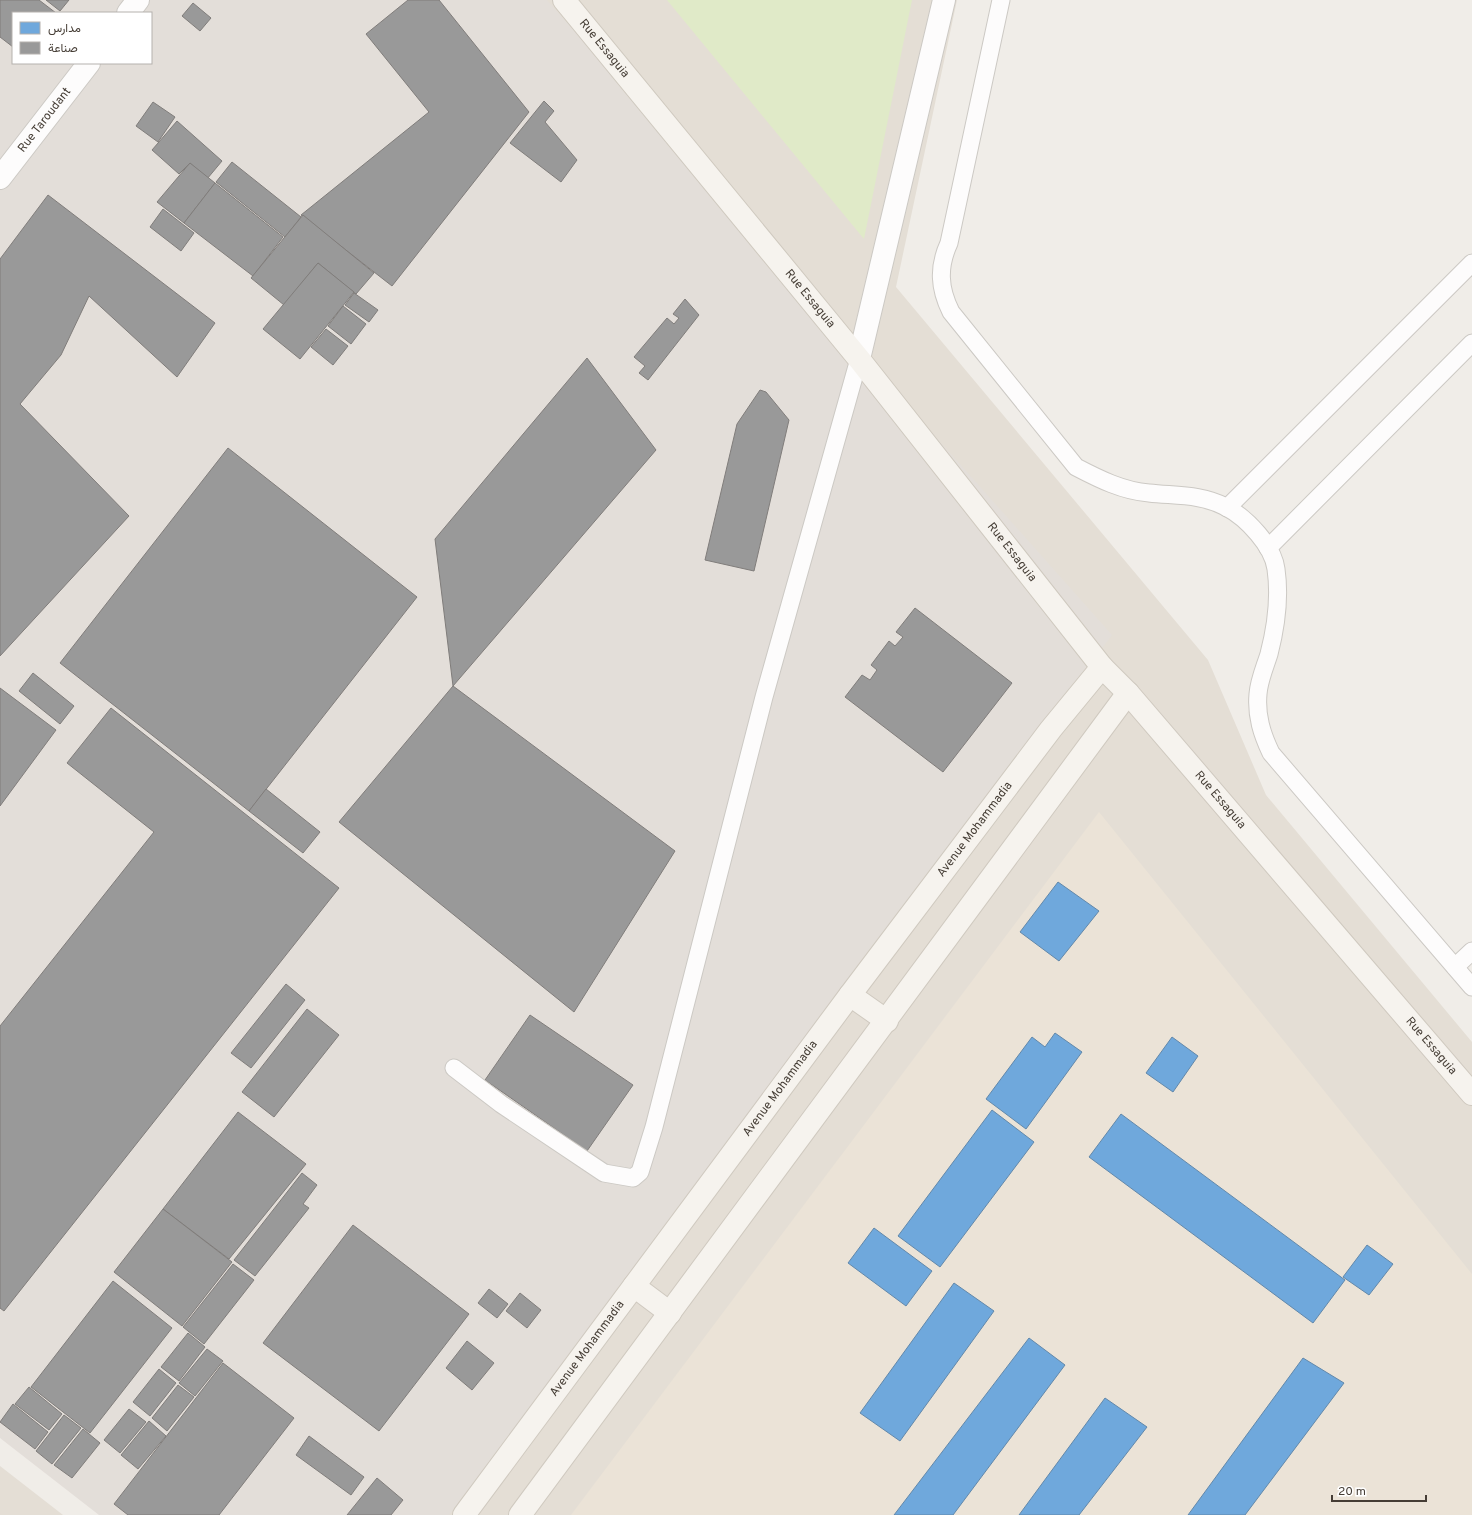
<svg xmlns="http://www.w3.org/2000/svg" width="1472" height="1515" viewBox="0 0 1472 1515" font-family="Overpass,Vazirmatn,sans-serif">
	<style>
		.residential { fill: #e4ded5 }
		.industrial { fill: #e3ded9; fill-rule: evenodd }
		.education { fill: #ebe3d7 }
		.green { fill: #e0eac8 }
		.schools { fill: #6fa8dc; stroke: #6288aa }
		.industry { fill: #999; stroke: #807d7b }
		.lines { fill: none; stroke-linecap: round; stroke-linejoin: round }
		.lane-casing { stroke: #ccc9c4; stroke-width: 19 }
		.street-casing { stroke: #ccc9c4; stroke-width: 24 }
		.secondary-casing { stroke: #cfc9bf; stroke-width: 24 }
		.lane { stroke: #fdfcfc; stroke-width: 17 }
		.street { stroke: #fdfcfc; stroke-width: 22 }
		.secondary { stroke: #f6f3ee; stroke-width: 22 }
		.labels { text-anchor: middle; dominant-baseline: central; stroke-width: 4; stroke-linejoin: round; paint-order: stroke }
		.street-label { font-size: 12px; fill: #453d35; stroke: #fff }
	</style>
	<rect width="100%" height="100%" fill="#f0ede8"/>
	<g class="residential">
		<polygon points="520,0 957,0 896,287 1208,660 1266,795 1472,1042 1472,1515 420,1515"/>
		<polygon points="0,1466 63,1515 0,1515"/>
	</g>
	<path class="industrial" d="M 0,0 L 547,0 L 1112,635 L 449,1515 L 99,1515 L 0,1438 ZM 13,13 L 151,13 L 151,63 L 13,63 Z"/>
	<polygon class="education" points="1099,812 1472,1274 1472,1515 571,1515"/>
	<polygon class="green" points="667,0 912,0 864,239"/>
	<g class="schools">
		<polygon points="1058,882 1099,911 1059,961 1020,932"/>
		<polygon points="1055,1033 1082,1052 1026,1129 986,1099 1032,1037 1045,1047"/>
		<polygon points="1172,1037 1198,1056 1173,1092 1146,1073"/>
		<polygon points="992,1110 1034,1142 940,1267 898,1236"/>
		<polygon points="1121,1114 1345,1280 1313,1323 1089,1157"/>
		<polygon points="874,1228 932,1271 906,1306 848,1263"/>
		<polygon points="1367,1245 1393,1264 1369,1295 1343,1277"/>
		<polygon points="954,1283 994,1311 900,1441 860,1413"/>
		<polygon points="1029,1338 1065,1365 953,1515 894,1515"/>
		<polygon points="1303,1358 1344,1383 1245,1515 1188,1515"/>
		<polygon points="1105,1398 1147,1427 1079,1515 1019,1515"/>
	</g>
	<g class="industry">
		<polygon points="0,0 39,0 56,13 13,13 13,47 0,37"/>
		<polygon points="46,0 69,0 60,11"/>
		<polygon points="408,0 439,0 529,112 392,286 301,215 429,112 366,34"/>
		<polygon points="193,3 211,18 200,31 182,16"/>
		<polygon points="544,101 554,111 545,122 577,160 561,182 510,143"/>
		<polygon points="153,102 175,117 158,142 136,126"/>
		<polygon points="177,121 222,161 207,179 190,163 179,174 152,150"/>
		<polygon points="232,162 301,217 285,237 216,182"/>
		<polygon points="190,163 215,183 184,223 157,202"/>
		<polygon points="215,183 283,237 253,276 184,223"/>
		<polygon points="48,195 215,323 177,377 89,296 61,355 20,404 129,516 0,656 0,259"/>
		<polygon points="163,209 194,233 181,251 150,227"/>
		<polygon points="303,215 374,273 356,294 318,263 284,305 251,278"/>
		<polygon points="318,263 354,292 300,359 263,329"/>
		<polygon points="354,293 378,310 369,322 345,305"/>
		<polygon points="685,299 699,315 648,380 639,373 645,366 634,357 667,318 674,324 679,318 673,314"/>
		<polygon points="343,306 366,324 351,344 328,326"/>
		<polygon points="326,329 348,346 333,365 311,347"/>
		<polygon points="587,358 656,450 453,686 435,539"/>
		<polygon points="760,390 766,392 789,420 754,571 705,560 737,424"/>
		<polygon points="228,448 417,597 249,811 60,663"/>
		<polygon points="915,608 1012,683 943,772 845,697 862,675 870,680 877,670 871,665 889,641 895,646 903,637 896,632"/>
		<polygon points="33,673 74,706 60,724 19,691"/>
		<polygon points="453,686 675,851 574,1012 339,822"/>
		<polygon points="0,688 56,730 0,806"/>
		<polygon points="111,708 339,888 4,1311 0,1308 0,1026 154,832 67,763"/>
		<polygon points="266,789 320,832 303,853 249,811"/>
		<polygon points="286,984 305,1000 251,1068 231,1053"/>
		<polygon points="307,1009 339,1035 274,1117 242,1092"/>
		<polygon points="530,1015 633,1085 587,1151 485,1080"/>
		<polygon points="238,1112 306,1164 229,1259 163,1209"/>
		<polygon points="302,1173 317,1185 303,1204 309,1208 255,1276 234,1260"/>
		<polygon points="163,1209 232,1262 182,1326 114,1272"/>
		<polygon points="353,1225 469,1314 379,1431 263,1343"/>
		<polygon points="233,1264 254,1280 204,1344 183,1327"/>
		<polygon points="113,1281 172,1328 90,1433 31,1387"/>
		<polygon points="489,1289 508,1304 497,1318 478,1303"/>
		<polygon points="520,1293 541,1310 527,1328 506,1311"/>
		<polygon points="188,1333 205,1347 179,1381 161,1367"/>
		<polygon points="467,1341 494,1363 472,1390 446,1368"/>
		<polygon points="207,1349 223,1361 195,1396 179,1383"/>
		<polygon points="223,1363 294,1418 219,1515 128,1515 114,1504"/>
		<polygon points="159,1369 176,1383 150,1416 133,1402"/>
		<polygon points="178,1385 194,1397 167,1431 152,1418"/>
		<polygon points="29,1387 62,1414 49,1430 15,1404"/>
		<polygon points="13,1404 48,1432 35,1449 0,1422"/>
		<polygon points="129,1409 146,1422 120,1453 104,1440"/>
		<polygon points="64,1415 81,1428 52,1464 36,1451"/>
		<polygon points="149,1421 166,1436 138,1469 121,1455"/>
		<polygon points="83,1429 100,1443 72,1478 54,1465"/>
		<polygon points="309,1436 364,1477 351,1495 296,1455"/>
		<polygon points="377,1478 403,1500 391,1515 347,1515"/>
	</g>
	<g class="lines">
		<defs>
			<g id="lane">
				<path d="M 1001,0 L 949,243 C 938,267 939,288 951,312 L 1076,467 C 1099,479 1123,491 1149,493 C 1177,496 1201,494 1226,507 C 1247,518 1273,546 1276,569 C 1280,597 1276,627 1269,654 C 1265,667 1259,680 1258,694 C 1256,716 1262,734 1271,753 L 1472,987"/>
				<polyline points="1227,508 1472,263"/>
				<polyline points="1268,548 1472,343"/>
				<polyline points="1455,967 1472,951"/>
				<polyline points="454,1068 501,1104 604,1173 633,1178 640,1172 654,1127 764,697 859,359"/>
			</g>
			<g id="street">
				<polyline points="128,13 138,0"/>
				<path id="s1" d="M 0,178 L 89,63"/>
				<polyline points="859,359 944,0"/>
			</g>
			<g id="secondary">
				<path id="s2" d="M 564,0 L 859,359 L 1102,667 L 1128,693 L 1472,1094"/>
				<polyline points="850,995 887,1021"/>
				<polyline points="634,1286 670,1313"/>
				<path id="s3" d="M 464,1515 L 850,995 L 1051,729 L 1102,667"/>
				<polyline points="520,1515 1128,693"/>
			</g>
		</defs>
		<use href="#lane" class="lane-casing"/>
		<use href="#street" class="street-casing"/>
		<use href="#secondary" class="secondary-casing"/>
		<use href="#lane" class="lane"/>
		<use href="#street" class="street"/>
		<use href="#secondary" class="secondary"/>
	</g>
	<g class="labels">
		<g class="street-label">
			<text stroke="none"><textPath href="#s2" startOffset="63">Rue Essaguia</textPath></text>
			<text stroke="none"><textPath href="#s1" startOffset="73">Rue Taroudant</textPath></text>
			<text stroke="none"><textPath href="#s2" startOffset="387">Rue Essaguia</textPath></text>
			<text stroke="none"><textPath href="#s2" startOffset="711">Rue Essaguia</textPath></text>
			<text stroke="none"><textPath href="#s2" startOffset="1035">Rue Essaguia</textPath></text>
			<text stroke="none"><textPath href="#s3" startOffset="855">Avenue Mohammadia</textPath></text>
			<text stroke="none"><textPath href="#s2" startOffset="1359">Rue Essaguia</textPath></text>
			<text stroke="none"><textPath href="#s3" startOffset="531">Avenue Mohammadia</textPath></text>
			<text stroke="none"><textPath href="#s3" startOffset="207">Avenue Mohammadia</textPath></text>
		</g>
	</g>
	<rect x="12" y="12" width="140" height="52" fill="#ffffff" stroke="#b5b1ae"/>
	<rect x="20" y="22" width="20" height="12" fill="#6fa8dc" stroke="#b5b1ae"/>
	<text x="48" y="32" font-size="12" fill="#453d35">مدارس</text>
	<rect x="20" y="42" width="20" height="12" fill="#999999" stroke="#b5b1ae"/>
	<text x="48" y="52" font-size="12" fill="#453d35">صناعة</text>
	<path d="M1332 1495v6h94v-6" fill="none" stroke="#453d35" stroke-width="2"/>
	<text x="1338" y="1495" font-size="12" fill="#453d35" stroke="#ffffff" stroke-width="3" paint-order="stroke">20 m</text>
</svg>
